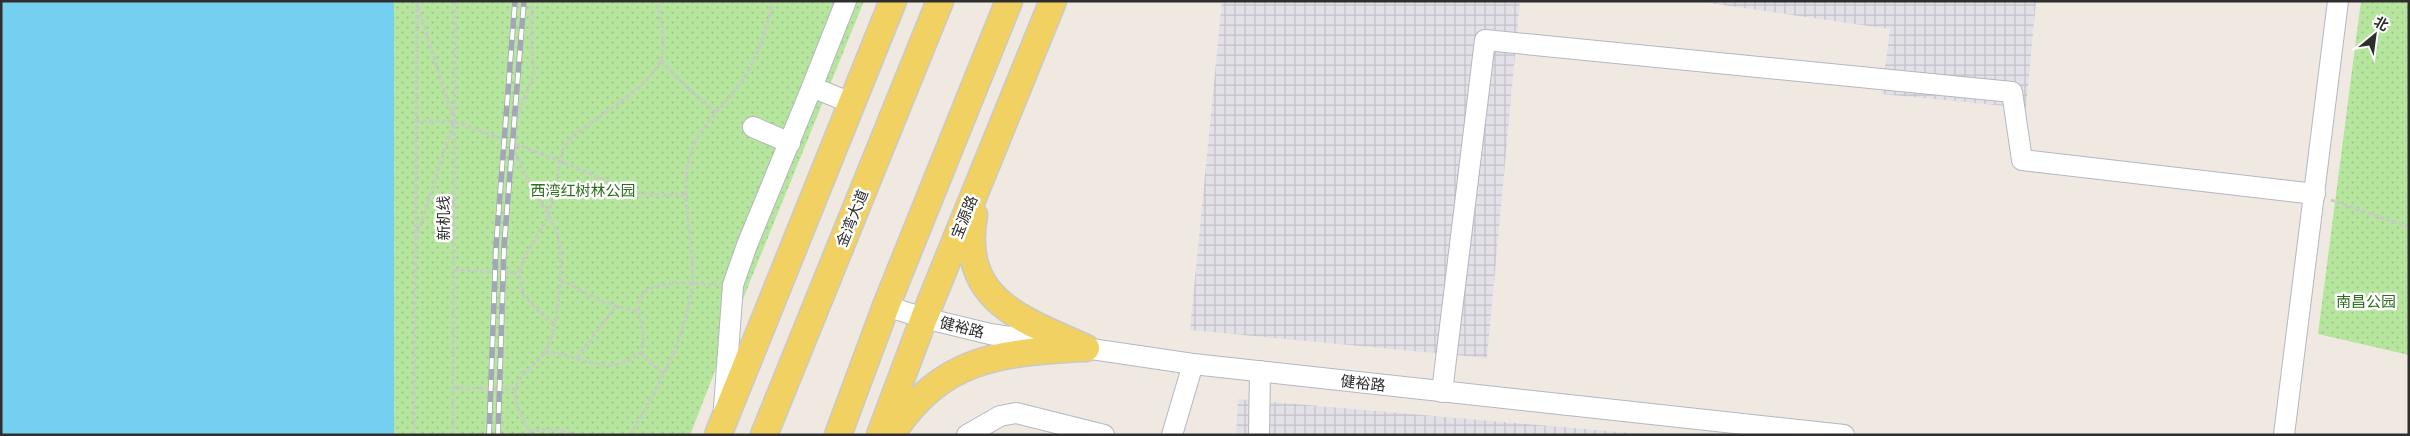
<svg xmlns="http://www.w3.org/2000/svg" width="2410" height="436" viewBox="0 0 2410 436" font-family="'Public Sans','Noto Sans SC',sans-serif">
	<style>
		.industrial { fill: url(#industrial-grid) }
		.park { fill: url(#park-dots) }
		.water { fill: #75cff0 }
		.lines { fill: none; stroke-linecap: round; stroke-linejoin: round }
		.minor-casing { stroke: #b4b7c1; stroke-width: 22 }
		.major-casing { stroke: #c9c9c9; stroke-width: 29 }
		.path { stroke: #c9c9c9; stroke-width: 3; stroke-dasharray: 4 2.5; stroke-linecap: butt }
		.minor { stroke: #fff; stroke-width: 20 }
		.major { stroke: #f2d163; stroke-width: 26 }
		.rail-casing { stroke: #a3a6b8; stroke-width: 5.5 }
		.rail { stroke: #fff; stroke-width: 4; stroke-dasharray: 11; stroke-linecap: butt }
		.labels { text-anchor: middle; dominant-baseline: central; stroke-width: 5; stroke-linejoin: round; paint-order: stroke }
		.park-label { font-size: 15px; fill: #2c6e1b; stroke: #fff }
		.street-label { font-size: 15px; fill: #2e2e2e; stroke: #fff }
	</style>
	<defs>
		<pattern id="industrial-grid" width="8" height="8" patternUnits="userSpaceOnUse" patternTransform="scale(1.25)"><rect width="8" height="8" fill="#e3e1e8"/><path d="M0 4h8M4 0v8" fill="none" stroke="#c3c1c7"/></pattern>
		<pattern id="park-dots" width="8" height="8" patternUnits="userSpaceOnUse" patternTransform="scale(1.25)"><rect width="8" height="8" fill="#b6e59e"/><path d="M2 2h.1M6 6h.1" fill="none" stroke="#9dc588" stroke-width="1.8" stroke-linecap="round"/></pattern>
	</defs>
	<rect width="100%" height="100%" fill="#efe9e1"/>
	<g class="industrial">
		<polygon points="1222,1 1520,1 1487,358 1190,330"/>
		<polygon points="1695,1 2036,1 2026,108 1882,94 1890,29"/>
		<polygon points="1238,399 1653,435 1236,435"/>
	</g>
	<g class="park">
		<polygon points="394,1 864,1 751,279 690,435 394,435"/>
		<polygon points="2361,1 2409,1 2409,355 2318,334"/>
	</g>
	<rect class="water" x="1" y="1" width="393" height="434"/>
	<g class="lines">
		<defs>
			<g id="minor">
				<polyline points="846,1 812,87 851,103"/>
				<polyline points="753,127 790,143"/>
				<polyline points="886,306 924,318 990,334 1193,364 1844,435"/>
				<polyline points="1442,392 1485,40 2012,92 2022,160 2315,194"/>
				<polyline points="724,407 733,285 747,245 812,87"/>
				<polyline points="1259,434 1260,371"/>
				<polyline points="967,435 1000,416 1016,413 1104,435"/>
				<polyline points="1172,435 1193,364"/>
				<polyline points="2284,435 2338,1"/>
			</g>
			<g id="major">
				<path d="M 974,215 C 959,300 1021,319 1086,348"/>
				<polyline points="718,435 893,1"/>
				<polyline points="764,435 940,1"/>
				<polyline points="838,435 886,306 1009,1"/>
				<polyline points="880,435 924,318 1053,1"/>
				<path d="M 891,435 C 941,358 997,353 1082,348"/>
			</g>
		</defs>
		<use href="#minor" class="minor-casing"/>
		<use href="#major" class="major-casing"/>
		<g class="path">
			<polyline points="418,7 453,118"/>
			<polyline points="661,61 692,92 716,112"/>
			<polyline points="416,121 454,121 560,161 630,191 649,195 685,195"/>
			<polyline points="2331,200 2409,227"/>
			<polyline points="416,239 453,124"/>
			<polyline points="454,270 519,273"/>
			<polyline points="561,280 603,302 638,312"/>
			<path d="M 553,325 L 524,296 L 519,273 L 523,260 L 548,217 L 563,149 L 568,141 C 590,120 652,87 661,59 C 666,43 660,18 658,1"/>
			<path d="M 545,352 C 581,355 607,379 640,353 C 647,334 642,331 639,313 C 632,274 695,284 717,285"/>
			<polyline points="640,353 664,375"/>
			<polyline points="577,358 615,307"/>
			<polyline points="453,388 515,389"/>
			<polyline points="529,431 555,429 577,435"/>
			<polyline points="414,435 417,1"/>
			<polyline points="453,435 455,1"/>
			<path d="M 530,435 C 525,420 512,404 516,388 C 519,372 536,366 544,353 C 559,331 566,254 556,229 L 519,163 L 514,144 L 517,117 L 534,74 L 531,38 L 532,1"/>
			<path d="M 630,435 C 657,389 686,339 692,285 C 696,241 677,196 691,153 C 700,125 722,108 739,85 C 757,60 766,31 773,1"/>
		</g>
		<use href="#minor" class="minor"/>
		<use href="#major" class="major"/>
		<defs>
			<g id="rail">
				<polyline points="489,435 496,246 515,1"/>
				<polyline points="498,435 504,247 524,1"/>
			</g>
		</defs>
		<use href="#rail" class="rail-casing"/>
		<use href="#rail" class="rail"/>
	</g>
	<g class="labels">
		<g class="park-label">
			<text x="583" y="190">西湾红树林公园</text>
			<text x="2366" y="301">南昌公园</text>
		</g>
		<g class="street-label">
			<text transform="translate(964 217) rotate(-68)">宝源路</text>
			<text transform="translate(443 218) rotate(-90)">新机线</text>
			<text transform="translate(852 218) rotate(-68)">金湾大道</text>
			<text transform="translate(962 327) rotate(14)">健裕路</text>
			<text transform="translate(1363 383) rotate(6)">健裕路</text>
		</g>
	</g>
	<rect width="2410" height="436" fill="none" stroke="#2e2e2e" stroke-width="5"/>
	<g transform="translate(2375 35) rotate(29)" stroke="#ffffff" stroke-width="4" paint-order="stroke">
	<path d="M0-4L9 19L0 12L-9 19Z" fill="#2e2e2e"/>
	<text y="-8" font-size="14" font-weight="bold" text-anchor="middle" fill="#2e2e2e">北</text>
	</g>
</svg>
